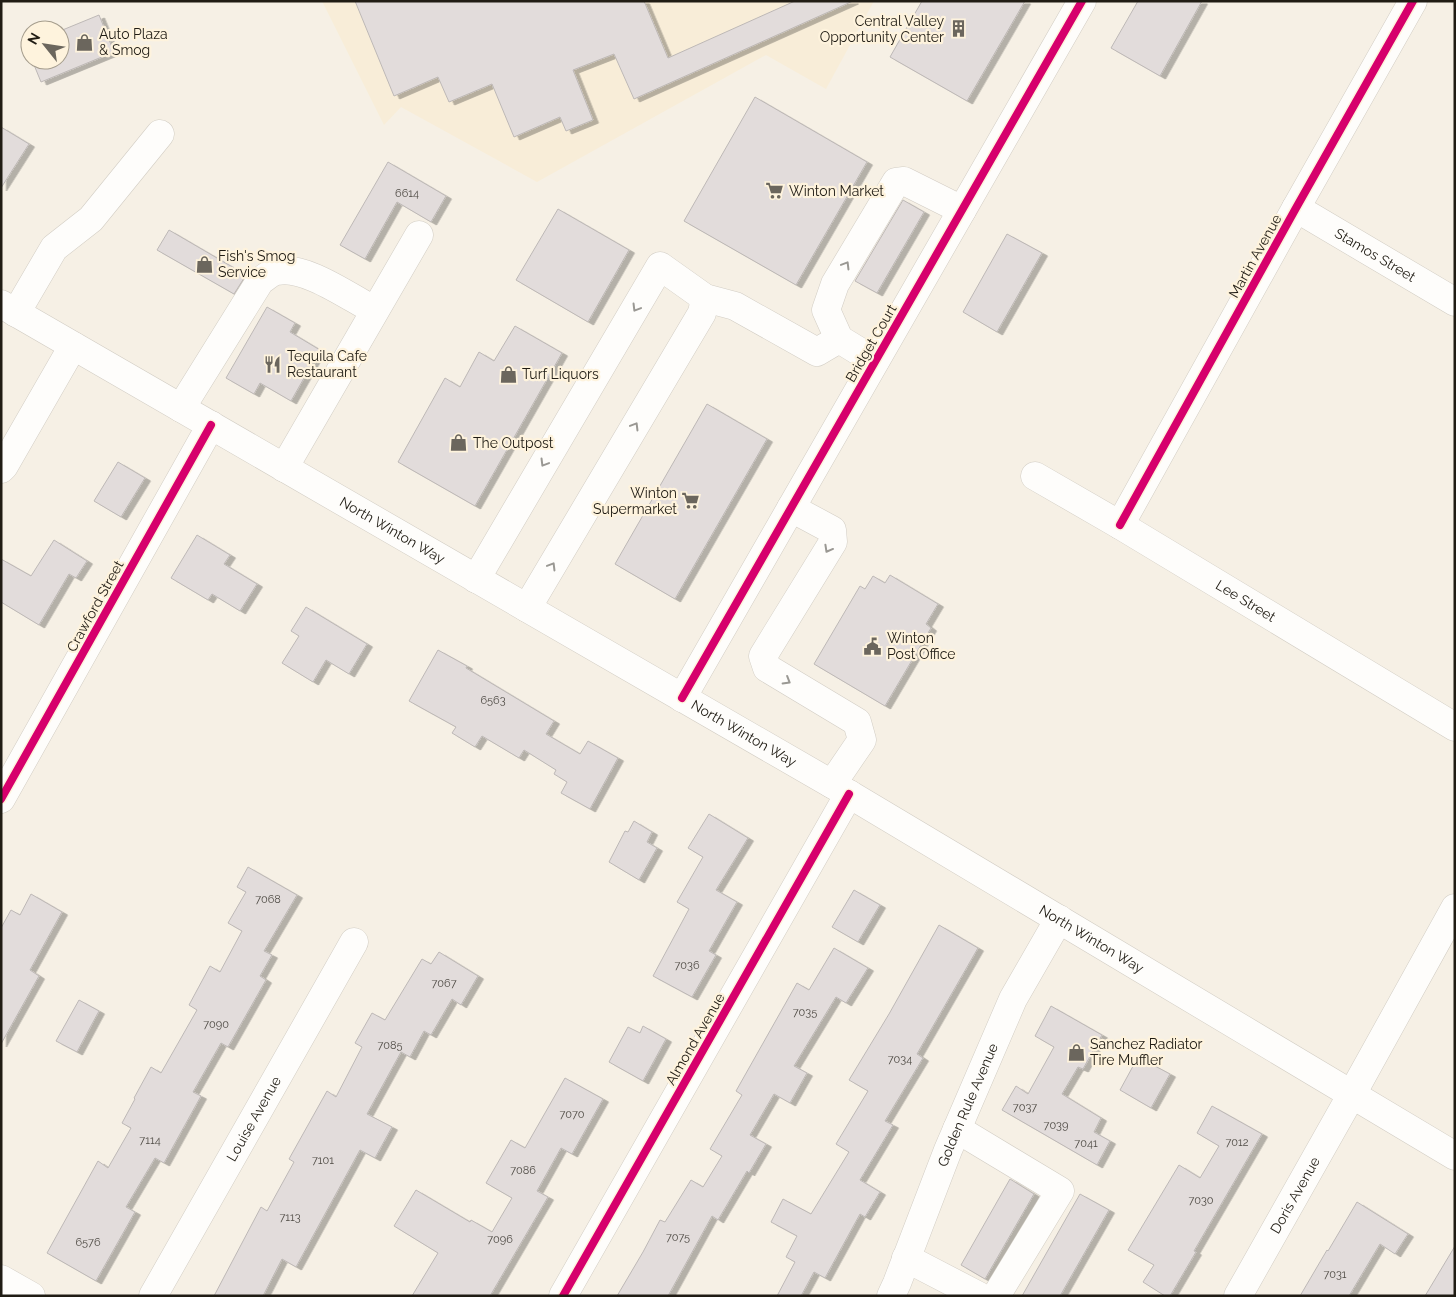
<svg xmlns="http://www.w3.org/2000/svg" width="1456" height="1297" viewBox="0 0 1456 1297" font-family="Raleway,sans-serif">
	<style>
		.built { fill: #f8edd8 }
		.building { fill: #e2dcdb; stroke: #bdb8b6; filter: url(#shadow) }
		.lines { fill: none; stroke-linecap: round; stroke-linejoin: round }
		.minor-casing { stroke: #d2cdc4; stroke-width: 29 }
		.major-casing { stroke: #d2cdc4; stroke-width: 29 }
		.minor { stroke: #fefdfb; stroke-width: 28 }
		.major { stroke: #fefdfb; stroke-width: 28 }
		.cycleway-casing { stroke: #fef3dd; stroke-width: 11 }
		.cycleway { stroke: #d6006c; stroke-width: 8 }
		.oneway { stroke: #9a9893 }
		.labels { text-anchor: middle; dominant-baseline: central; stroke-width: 4.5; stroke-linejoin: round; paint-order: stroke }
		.number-label { font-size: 11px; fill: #504c46 }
		.poi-label { font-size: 14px; fill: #201c14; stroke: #fef3dd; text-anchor: start }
		.street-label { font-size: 14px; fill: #201c14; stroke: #fef3dd }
	</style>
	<defs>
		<filter id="shadow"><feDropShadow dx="5.5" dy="3" stdDeviation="0" flood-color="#0004"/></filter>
	</defs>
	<rect width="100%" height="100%" fill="#f6f0e5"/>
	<polygon class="built" points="322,1 874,1 826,89 766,55 537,182 401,107 384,125"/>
	<g class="building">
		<polygon points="355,1 644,1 668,58 795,1 853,1 634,99 614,54 573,70 593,120 566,131 560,117 514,137 492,84 449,102 438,77 394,96"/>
		<polygon points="922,1 1025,1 967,101 890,57"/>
		<polygon points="1138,1 1202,1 1160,76 1111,48"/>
		<polygon points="99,15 114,52 41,82 32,60 60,60 60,31"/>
		<polygon points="755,97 867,162 796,285 684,221"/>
		<polygon points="1,127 29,144 1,188"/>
		<polygon points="388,162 446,196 431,222 397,202 365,259 340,245"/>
		<polygon points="903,200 924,212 877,293 855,281"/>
		<polygon points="558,209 629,250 588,322 516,280"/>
		<polygon points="169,230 246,275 234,294 157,250"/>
		<polygon points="1007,234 1042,253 997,332 963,312"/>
		<polygon points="267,307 295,323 290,332 320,350 291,401 260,383 254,394 226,378"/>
		<polygon points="515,326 562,353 475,506 398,462 445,378 460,387 479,352 494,361"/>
		<polygon points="707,404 767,439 675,599 615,564"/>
		<polygon points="118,462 145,478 121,517 94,501"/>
		<polygon points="197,535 230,555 224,564 257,584 240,611 212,594 208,600 171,578"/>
		<polygon points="54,540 87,561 76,578 69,574 39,625 1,602 1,559 31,576"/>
		<polygon points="890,575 938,604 926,624 931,628 885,706 814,664 860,586 865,589 873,576 885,583"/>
		<polygon points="306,607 367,644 349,674 326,660 313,682 282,663 299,636 291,631"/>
		<polygon points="438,650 467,666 466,668 554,721 546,734 580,754 588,741 618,758 590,809 561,793 567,782 554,774 556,770 524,750 519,758 482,736 475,747 452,733 456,727 409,701"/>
		<polygon points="709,814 748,838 716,890 737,902 709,951 716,955 692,997 653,976 689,909 677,902 703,857 688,848"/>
		<polygon points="634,821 652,832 647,842 657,848 639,880 609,862 625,831 628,832"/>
		<polygon points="248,867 297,895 264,951 272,955 260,976 266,980 228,1047 221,1043 193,1092 201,1096 164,1163 155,1158 126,1207 135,1212 96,1281 47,1253 98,1161 108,1168 131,1128 122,1123 135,1099 134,1098 151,1067 161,1073 197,1010 189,1005 210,966 220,972 242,931 228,923 246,892 237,887"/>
		<polygon points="854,890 880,905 858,942 832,927"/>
		<polygon points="31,894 62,912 30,970 39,976 1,1044 1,928 11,910 20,915"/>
		<polygon points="939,925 978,948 917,1054 923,1058 885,1121 893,1125 860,1180 880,1192 865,1217 860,1214 825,1278 814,1272 801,1296 777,1296 795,1262 786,1257 797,1236 771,1222 783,1199 811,1214 849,1152 836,1144 868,1091 849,1080 889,1014"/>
		<polygon points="834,948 868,968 846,1003 836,997 794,1066 807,1073 790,1103 774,1094 750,1135 766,1144 749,1173 747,1171 718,1220 712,1216 668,1296 617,1296 643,1252 660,1220 665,1222 691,1180 703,1187 722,1156 710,1149 742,1095 736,1091 797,983 809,990"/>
		<polygon points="439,952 478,976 461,1005 452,999 431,1035 424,1031 410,1057 401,1052 367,1114 392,1127 375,1158 360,1150 296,1267 282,1259 263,1296 214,1296 261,1207 267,1211 294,1162 289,1159 327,1091 336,1097 362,1047 355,1043 372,1013 385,1020 422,959 431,964"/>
		<polygon points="79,1000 99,1011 77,1052 56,1041"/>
		<polygon points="1051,1006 1102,1035 1083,1069 1078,1067 1062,1094 1101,1118 1094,1132 1110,1141 1097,1165 1002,1110 1016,1086 1028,1094 1054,1047 1035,1036"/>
		<polygon points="643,1026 666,1039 643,1081 609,1062 628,1027 640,1033"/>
		<polygon points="1138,1057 1170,1074 1151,1108 1120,1090"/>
		<polygon points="565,1078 603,1099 572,1154 561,1148 537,1191 548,1197 490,1296 412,1296 438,1253 394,1226 416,1190 470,1222 471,1220 492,1232 512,1198 486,1183 511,1140 525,1148"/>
		<polygon points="1212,1106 1262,1134 1194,1251 1196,1252 1170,1296 1165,1296 1143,1282 1154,1265 1128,1250 1179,1165 1200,1178 1219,1146 1197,1133"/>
		<polygon points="1010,1179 1034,1194 985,1279 961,1265"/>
		<polygon points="1080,1194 1109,1210 1060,1296 1022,1296"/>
		<polygon points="1357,1202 1408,1234 1395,1254 1380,1244 1349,1296 1300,1296 1327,1250 1328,1251"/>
		<polygon points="1455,1246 1455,1296 1425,1296"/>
	</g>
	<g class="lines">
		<defs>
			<g id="minor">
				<path id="s1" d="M 1296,208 L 1455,302"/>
				<polyline points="16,313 54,248 91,219 160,134"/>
				<polyline points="839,339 826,310 835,284 896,182 904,181 962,210"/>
				<path d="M 181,408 L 260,281 C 265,278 271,272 277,271 C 305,265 349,297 374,310"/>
				<polyline points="284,468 419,235"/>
				<polyline points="1,469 4,466 73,346"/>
				<path id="s2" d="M 1035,476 L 1120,525 L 1455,727"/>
				<polyline points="791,508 832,530 833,542 763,656 767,668 857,722 862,740 832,784"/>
				<polyline points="1120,525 1296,208 1413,1"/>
				<polyline points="476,579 660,266 705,298 735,306 817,352 839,339 875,361"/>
				<polyline points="527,608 702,313 705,298"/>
				<polyline points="682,698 1082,1"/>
				<polyline points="1,799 211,425"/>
				<polyline points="957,1129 1060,1191 996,1296"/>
				<polyline points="906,1258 979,1296"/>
				<polyline points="1,1279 31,1296"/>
				<path id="s3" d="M 153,1296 L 354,942"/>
				<polyline points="563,1296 849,794"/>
				<path id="s4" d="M 891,1296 L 897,1283 L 948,1150 L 1013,999 L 1059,919"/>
				<path id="s5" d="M 1238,1296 L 1352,1094 L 1455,908"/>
			</g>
			<g id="major">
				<path id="s6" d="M 1,304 L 849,794 L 1455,1156"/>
			</g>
		</defs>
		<use href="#minor" class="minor-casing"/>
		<use href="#major" class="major-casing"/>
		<use href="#minor" class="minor"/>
		<use href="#major" class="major"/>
		<defs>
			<g id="cycleway">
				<polyline points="1120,525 1296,208 1413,1"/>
				<polyline points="682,698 1082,1"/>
				<polyline points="1,799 211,425"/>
				<polyline points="563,1296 849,794"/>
			</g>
		</defs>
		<use href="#cycleway" class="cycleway-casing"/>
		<use href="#cycleway" class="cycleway"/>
	</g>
	<defs><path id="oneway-chevron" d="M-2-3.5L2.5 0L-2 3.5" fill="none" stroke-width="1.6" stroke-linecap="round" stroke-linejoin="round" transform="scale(1.25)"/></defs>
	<g class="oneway">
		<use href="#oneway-chevron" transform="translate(846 265) rotate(-59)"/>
		<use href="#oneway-chevron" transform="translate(636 308) rotate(121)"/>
		<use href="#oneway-chevron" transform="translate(635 426) rotate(-59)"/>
		<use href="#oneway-chevron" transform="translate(544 463) rotate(121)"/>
		<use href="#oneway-chevron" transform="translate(828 549) rotate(119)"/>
		<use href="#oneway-chevron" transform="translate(552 566) rotate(-59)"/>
		<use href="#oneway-chevron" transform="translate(787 681) rotate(31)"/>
	</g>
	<defs>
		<symbol id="building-bare" viewBox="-9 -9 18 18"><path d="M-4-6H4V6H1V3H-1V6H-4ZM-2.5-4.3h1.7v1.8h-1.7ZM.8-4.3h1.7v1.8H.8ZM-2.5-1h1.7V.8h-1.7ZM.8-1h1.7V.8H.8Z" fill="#6b665d" stroke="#fef3dd" stroke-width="2.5" paint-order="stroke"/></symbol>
		<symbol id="shop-bare" viewBox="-9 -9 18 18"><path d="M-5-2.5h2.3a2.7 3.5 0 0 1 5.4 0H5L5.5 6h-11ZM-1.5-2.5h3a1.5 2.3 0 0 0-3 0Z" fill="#6b665d" stroke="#fef3dd" stroke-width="2.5" paint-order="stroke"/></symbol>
		<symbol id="supermarket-bare" viewBox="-9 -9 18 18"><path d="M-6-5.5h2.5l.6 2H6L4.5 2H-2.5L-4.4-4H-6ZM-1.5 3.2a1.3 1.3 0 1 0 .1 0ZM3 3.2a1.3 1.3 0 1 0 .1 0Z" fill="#6b665d" stroke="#fef3dd" stroke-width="2.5" paint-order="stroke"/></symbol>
		<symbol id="restaurant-bare" viewBox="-9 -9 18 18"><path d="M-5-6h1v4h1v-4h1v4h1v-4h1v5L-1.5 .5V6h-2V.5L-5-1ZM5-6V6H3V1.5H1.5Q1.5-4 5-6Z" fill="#6b665d" stroke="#fef3dd" stroke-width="2.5" paint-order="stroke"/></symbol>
		<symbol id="civic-bare" viewBox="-9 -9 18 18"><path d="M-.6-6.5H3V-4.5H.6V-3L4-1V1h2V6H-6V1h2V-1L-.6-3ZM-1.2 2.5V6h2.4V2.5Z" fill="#6b665d" stroke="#fef3dd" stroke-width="2.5" paint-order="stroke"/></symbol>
	</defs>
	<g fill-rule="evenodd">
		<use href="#building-bare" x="946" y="16" width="25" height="25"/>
		<use href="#shop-bare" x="72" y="30" width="25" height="25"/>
		<use href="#supermarket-bare" x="762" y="178" width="25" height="25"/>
		<use href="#shop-bare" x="192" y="252" width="25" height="25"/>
		<use href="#restaurant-bare" x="260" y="352" width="25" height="25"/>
		<use href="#shop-bare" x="496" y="362" width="25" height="25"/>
		<use href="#shop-bare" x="446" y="430" width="25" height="25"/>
		<use href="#supermarket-bare" x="678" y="488" width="25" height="25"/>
		<use href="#civic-bare" x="860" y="634" width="25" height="25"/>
		<use href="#shop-bare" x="1064" y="1040" width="25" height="25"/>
	</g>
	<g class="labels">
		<g class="number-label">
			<text x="407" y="193">6614</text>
			<text x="493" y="700">6563</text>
			<text x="268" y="899">7068</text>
			<text x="687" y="965">7036</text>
			<text x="444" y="983">7067</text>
			<text x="805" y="1012">7035</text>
			<text x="216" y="1024">7090</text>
			<text x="390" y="1045">7085</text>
			<text x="900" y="1059">7034</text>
			<text x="1025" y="1107">7037</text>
			<text x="572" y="1114">7070</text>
			<text x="1056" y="1125">7039</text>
			<text x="150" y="1140">7114</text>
			<text x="1237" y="1142">7012</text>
			<text x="1086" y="1143">7041</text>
			<text x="323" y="1160">7101</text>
			<text x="523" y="1170">7086</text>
			<text x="1201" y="1200">7030</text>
			<text x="290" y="1217">7113</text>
			<text x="678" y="1237">7075</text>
			<text x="500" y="1239">7096</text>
			<text x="88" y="1242">6576</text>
			<text x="1335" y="1274">7031</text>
		</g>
		<g class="poi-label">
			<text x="944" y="21" text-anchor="end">Central Valley<tspan x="944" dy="16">Opportunity Center</tspan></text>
			<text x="99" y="34">Auto Plaza<tspan x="99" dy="16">&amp; Smog</tspan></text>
			<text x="789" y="191">Winton Market</text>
			<text x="218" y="256">Fish's Smog<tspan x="218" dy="16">Service</tspan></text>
			<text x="287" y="356">Tequila Cafe<tspan x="287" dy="16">Restaurant</tspan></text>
			<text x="522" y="374">Turf Liquors</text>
			<text x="473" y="443">The Outpost</text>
			<text x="677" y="493" text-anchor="end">Winton<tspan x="677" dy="16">Supermarket</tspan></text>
			<text x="887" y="638">Winton<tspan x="887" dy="16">Post Office</tspan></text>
			<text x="1090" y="1044">Sanchez Radiator<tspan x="1090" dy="16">Tire Muffler</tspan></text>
		</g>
		<g class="street-label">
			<text stroke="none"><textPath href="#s1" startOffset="92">Stamos Street</textPath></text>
			<text transform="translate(1255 256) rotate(-61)">Martin Avenue</text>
			<text transform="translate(871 343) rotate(-60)">Bridget Court</text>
			<text stroke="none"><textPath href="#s6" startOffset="452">North Winton Way</textPath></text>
			<text stroke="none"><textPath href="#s2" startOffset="245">Lee Street</textPath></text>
			<text transform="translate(95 606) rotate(-61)">Crawford Street</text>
			<text stroke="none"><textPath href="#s6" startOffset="858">North Winton Way</textPath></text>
			<text stroke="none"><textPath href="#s6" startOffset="1262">North Winton Way</textPath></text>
			<text transform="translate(695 1039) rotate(-60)">Almond Avenue</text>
			<text stroke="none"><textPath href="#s4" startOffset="206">Golden Rule Avenue</textPath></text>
			<text stroke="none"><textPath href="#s3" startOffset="204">Louise Avenue</textPath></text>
			<text stroke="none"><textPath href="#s5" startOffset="116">Doris Avenue</textPath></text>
		</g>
	</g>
	<rect width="1456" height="1297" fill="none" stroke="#201c14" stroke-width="5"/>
	<g transform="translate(45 45) rotate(300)"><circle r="24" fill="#fef3dd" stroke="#a59d8d"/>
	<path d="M0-4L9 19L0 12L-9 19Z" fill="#6b665d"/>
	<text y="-8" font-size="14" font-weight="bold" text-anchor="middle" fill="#201c14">N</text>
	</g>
</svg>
